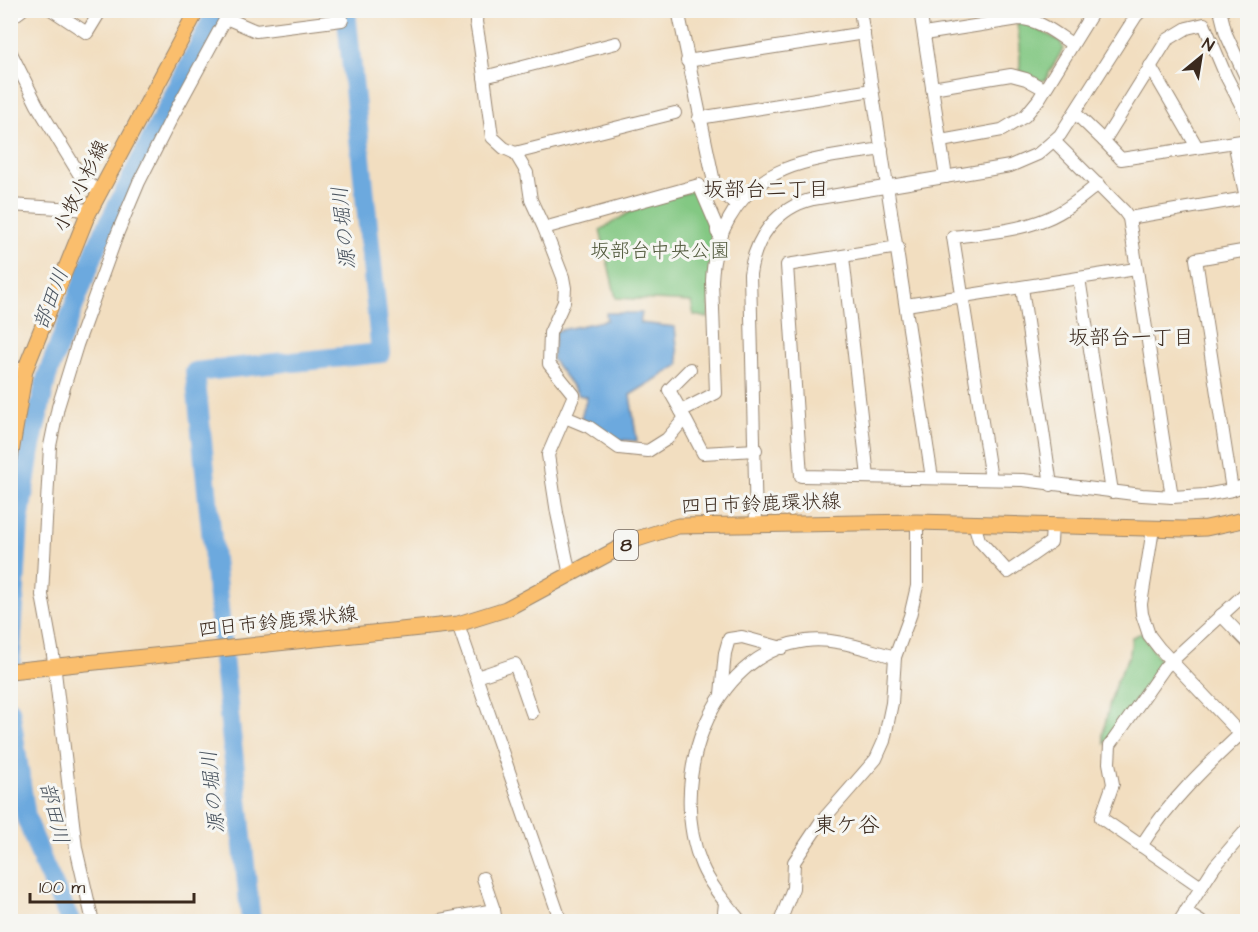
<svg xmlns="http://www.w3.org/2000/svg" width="1258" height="932" viewBox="0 0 1258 932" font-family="'Architects Daughter','Klee One',sans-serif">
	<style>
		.green { fill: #83c883; stroke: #5f7950; stroke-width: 1.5 }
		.water { fill: #6ca9de; stroke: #546a7e; stroke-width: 1.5 }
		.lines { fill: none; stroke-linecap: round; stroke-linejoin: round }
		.river { stroke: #6ca9de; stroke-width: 20 }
		.minor-casing { stroke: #96846f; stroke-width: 14 }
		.major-casing { stroke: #96846f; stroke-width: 17 }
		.minor { stroke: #fff; stroke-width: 12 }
		.major { stroke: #fabe6d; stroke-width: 15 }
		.labels { text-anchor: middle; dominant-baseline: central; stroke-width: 6; stroke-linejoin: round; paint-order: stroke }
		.shield { fill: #f6f6f2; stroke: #73675e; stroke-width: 1.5 }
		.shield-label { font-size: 18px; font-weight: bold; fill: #3b2a1e }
		.street-label { font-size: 20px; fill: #3b2a1e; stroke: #f6f6f2 }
		.park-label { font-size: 20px; fill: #51593c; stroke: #f6f6f2 }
		.neighbourhood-label { font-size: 21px; fill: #3b2a1e; stroke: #f6f6f2 }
		.water-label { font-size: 21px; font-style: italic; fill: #4c5661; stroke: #f6f6f2 }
		.quarter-label { font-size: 22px; fill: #3b2a1e; stroke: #f6f6f2 }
	</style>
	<rect width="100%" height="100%" fill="#f6f6f2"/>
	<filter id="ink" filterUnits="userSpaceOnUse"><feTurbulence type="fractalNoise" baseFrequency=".0167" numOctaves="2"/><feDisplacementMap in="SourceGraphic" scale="12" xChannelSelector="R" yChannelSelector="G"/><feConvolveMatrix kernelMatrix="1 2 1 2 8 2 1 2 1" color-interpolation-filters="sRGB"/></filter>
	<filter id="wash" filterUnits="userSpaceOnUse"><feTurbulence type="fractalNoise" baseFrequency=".008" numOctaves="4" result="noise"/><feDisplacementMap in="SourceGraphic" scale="24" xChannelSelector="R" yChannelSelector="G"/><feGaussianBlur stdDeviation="1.35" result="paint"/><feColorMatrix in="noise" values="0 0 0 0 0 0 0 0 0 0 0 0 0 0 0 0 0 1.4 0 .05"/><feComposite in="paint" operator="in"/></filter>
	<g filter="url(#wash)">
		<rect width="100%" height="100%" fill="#f2dec0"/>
		<g class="green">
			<polygon points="1017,23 1027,23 1061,42 1063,49 1045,80 1038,81 1020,71 1020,46"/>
			<polygon points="698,190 713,226 715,239 708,318 694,315 691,302 616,298 600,230 645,203"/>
			<path d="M 1142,633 C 1147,643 1158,655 1161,664 L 1105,744 L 1103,734 L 1109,706 L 1117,680 L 1130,654 L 1132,637 Z"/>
		</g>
		<polygon class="water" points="606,313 642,313 640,323 675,327 679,365 630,395 637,441 623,440 622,443 580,421 587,397 579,395 552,359 556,331 607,320"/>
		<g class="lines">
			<g class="river">
				<polyline points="293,362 381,353 346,10"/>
				<polyline points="222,638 195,372 285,362"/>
				<polyline points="223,657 251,922"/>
				<polyline points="10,667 19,522 30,450 47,376 97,246 217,10"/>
				<polyline points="10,710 26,817 44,865 71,922"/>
			</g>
		</g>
	</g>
	<g filter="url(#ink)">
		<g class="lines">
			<defs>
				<g id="minor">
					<polyline points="52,10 87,33 101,10"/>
					<polyline points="477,10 476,22 480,46 492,137 504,148 515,153 527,173 531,200 544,228 563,277 565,288 564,302 550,333 549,364 574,395 548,455 557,513 570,575"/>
					<polyline points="678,10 715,187 737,205"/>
					<polyline points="860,10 932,478"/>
					<polyline points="920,10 946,177"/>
					<polyline points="1220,10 1226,34 1248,82"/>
					<polyline points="10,19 22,10"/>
					<path d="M 924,34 L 1019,19 C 1039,19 1056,34 1072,44"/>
					<polyline points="10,51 37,105 81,177 99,192"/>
					<polyline points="687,61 864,33"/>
					<polyline points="1150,66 1197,147"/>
					<polyline points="484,77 616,43"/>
					<polyline points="932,88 1011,75 1026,79 1044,89"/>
					<polyline points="1075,113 1104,141"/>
					<polyline points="699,118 872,90"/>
					<polyline points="1248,118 1226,76 1204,24 1187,28 1167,40 1104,141 1121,159 1248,140"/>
					<polyline points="941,141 1002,130 1025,116 1039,99 1094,10"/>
					<polyline points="1054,141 1124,211 1129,218 1172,497"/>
					<polyline points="1234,142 1246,198"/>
					<polyline points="515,153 675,113"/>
					<polyline points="10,205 91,210"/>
					<polyline points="1129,218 1246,198 1248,206"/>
					<polyline points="544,228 699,185 717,227 717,232 722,235"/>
					<polyline points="898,247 787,265 801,476 1023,480 1142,495 1172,497 1205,495 1232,490 1248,484"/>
					<polyline points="843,257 868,477"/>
					<polyline points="1079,278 1112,492"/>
					<polyline points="1022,288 1051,485"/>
					<polyline points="906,305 1136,269"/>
					<polyline points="10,368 25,370"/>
					<polyline points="681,411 669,390 690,369"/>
					<polyline points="565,417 589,427 619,448 648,451 667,439 685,418"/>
					<path d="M 756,450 L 703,453 L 681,411 L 716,393 L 712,281 C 713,258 718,238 729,219 C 762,159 822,159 882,149"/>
					<path d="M 991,479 L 953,237 C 984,233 1017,231 1046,219 C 1066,211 1082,197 1098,184"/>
					<polyline points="1232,490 1196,259 1248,250"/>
					<polyline points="974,523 979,540 1008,572 1051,542 1052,526"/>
					<path d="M 756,524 L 750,274 C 755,238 776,208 813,199 L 1010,166 L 1038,154 L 1060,135 L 1136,16 L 1142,10"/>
					<polyline points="1153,529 1141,604 1142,614 1149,635 1159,648 1248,742"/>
					<polyline points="1221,615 1248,643"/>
					<polyline points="458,624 561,922"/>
					<polyline points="477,677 515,664 532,713"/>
					<polyline points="721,694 725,653 729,639 742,637 782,648"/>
					<path d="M 1141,846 C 1170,800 1208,764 1248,727"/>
					<polyline points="483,878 494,910"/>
					<polyline points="1201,887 1101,818 1113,784 1109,763 1110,745 1165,667 1248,591"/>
					<polyline points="1185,912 1201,922"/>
					<polyline points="93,922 76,848 53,655 42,595 50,446 58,407 77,345 118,232 139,182 171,119 226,18 256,31 342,20 341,10"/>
					<polyline points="439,922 440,920 494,910 496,922"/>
					<polyline points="723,922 725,903"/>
					<path d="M 741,922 C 727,904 711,887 702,866 C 667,783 708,654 806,641 C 836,637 867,650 895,657"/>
					<polyline points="780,922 793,888 794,862 820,823 876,759 884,741 892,703 895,657 910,616 917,586 917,522"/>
					<polyline points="1179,922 1215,866 1248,828"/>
				</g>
				<g id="major">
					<polyline points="10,459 25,370 87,216 197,10"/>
					<polyline points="10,671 458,624 506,609 634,540 678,526 917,522 1184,529 1206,528 1248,519"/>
				</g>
			</defs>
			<use href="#minor" class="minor-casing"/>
			<use href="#major" class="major-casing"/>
			<use href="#minor" class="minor"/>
			<use href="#major" class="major"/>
		</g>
	</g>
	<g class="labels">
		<rect class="shield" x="614" y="530" width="24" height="30" rx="4.5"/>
		<g class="shield-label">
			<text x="626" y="545">8</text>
		</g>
		<g class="street-label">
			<text transform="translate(81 186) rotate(-64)">小牧小杉線</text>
			<text transform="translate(761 504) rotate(-2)">四日市鈴鹿環状線</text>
			<text transform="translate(278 622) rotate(-6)">四日市鈴鹿環状線</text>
		</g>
		<g class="park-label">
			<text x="660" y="251">坂部台中央公園</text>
		</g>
		<g class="neighbourhood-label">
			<text x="766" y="189">坂部台二丁目</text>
			<text x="1131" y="337">坂部台一丁目</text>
		</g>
		<g class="water-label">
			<text transform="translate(344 228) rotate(-96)">源の堀川</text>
			<text transform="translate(51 299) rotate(-69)">部田川</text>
			<text transform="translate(213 792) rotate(-96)">源の堀川</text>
			<text transform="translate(54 813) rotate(76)">部田川</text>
		</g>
		<g class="quarter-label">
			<text x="847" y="825">東ケ谷</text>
		</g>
	</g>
	<rect width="1258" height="932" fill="none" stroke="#f6f6f2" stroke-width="36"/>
	<g transform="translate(1201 57) rotate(30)" stroke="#f6f6f2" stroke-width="4.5" paint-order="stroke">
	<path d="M0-4.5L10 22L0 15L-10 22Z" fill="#3b2a1e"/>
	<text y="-9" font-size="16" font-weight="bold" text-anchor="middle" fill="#3b2a1e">N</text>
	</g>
	<path d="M30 893v9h164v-9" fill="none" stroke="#3b2a1e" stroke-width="3"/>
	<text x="39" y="893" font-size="18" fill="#3b2a1e" stroke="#f6f6f2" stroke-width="4.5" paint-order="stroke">100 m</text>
</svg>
